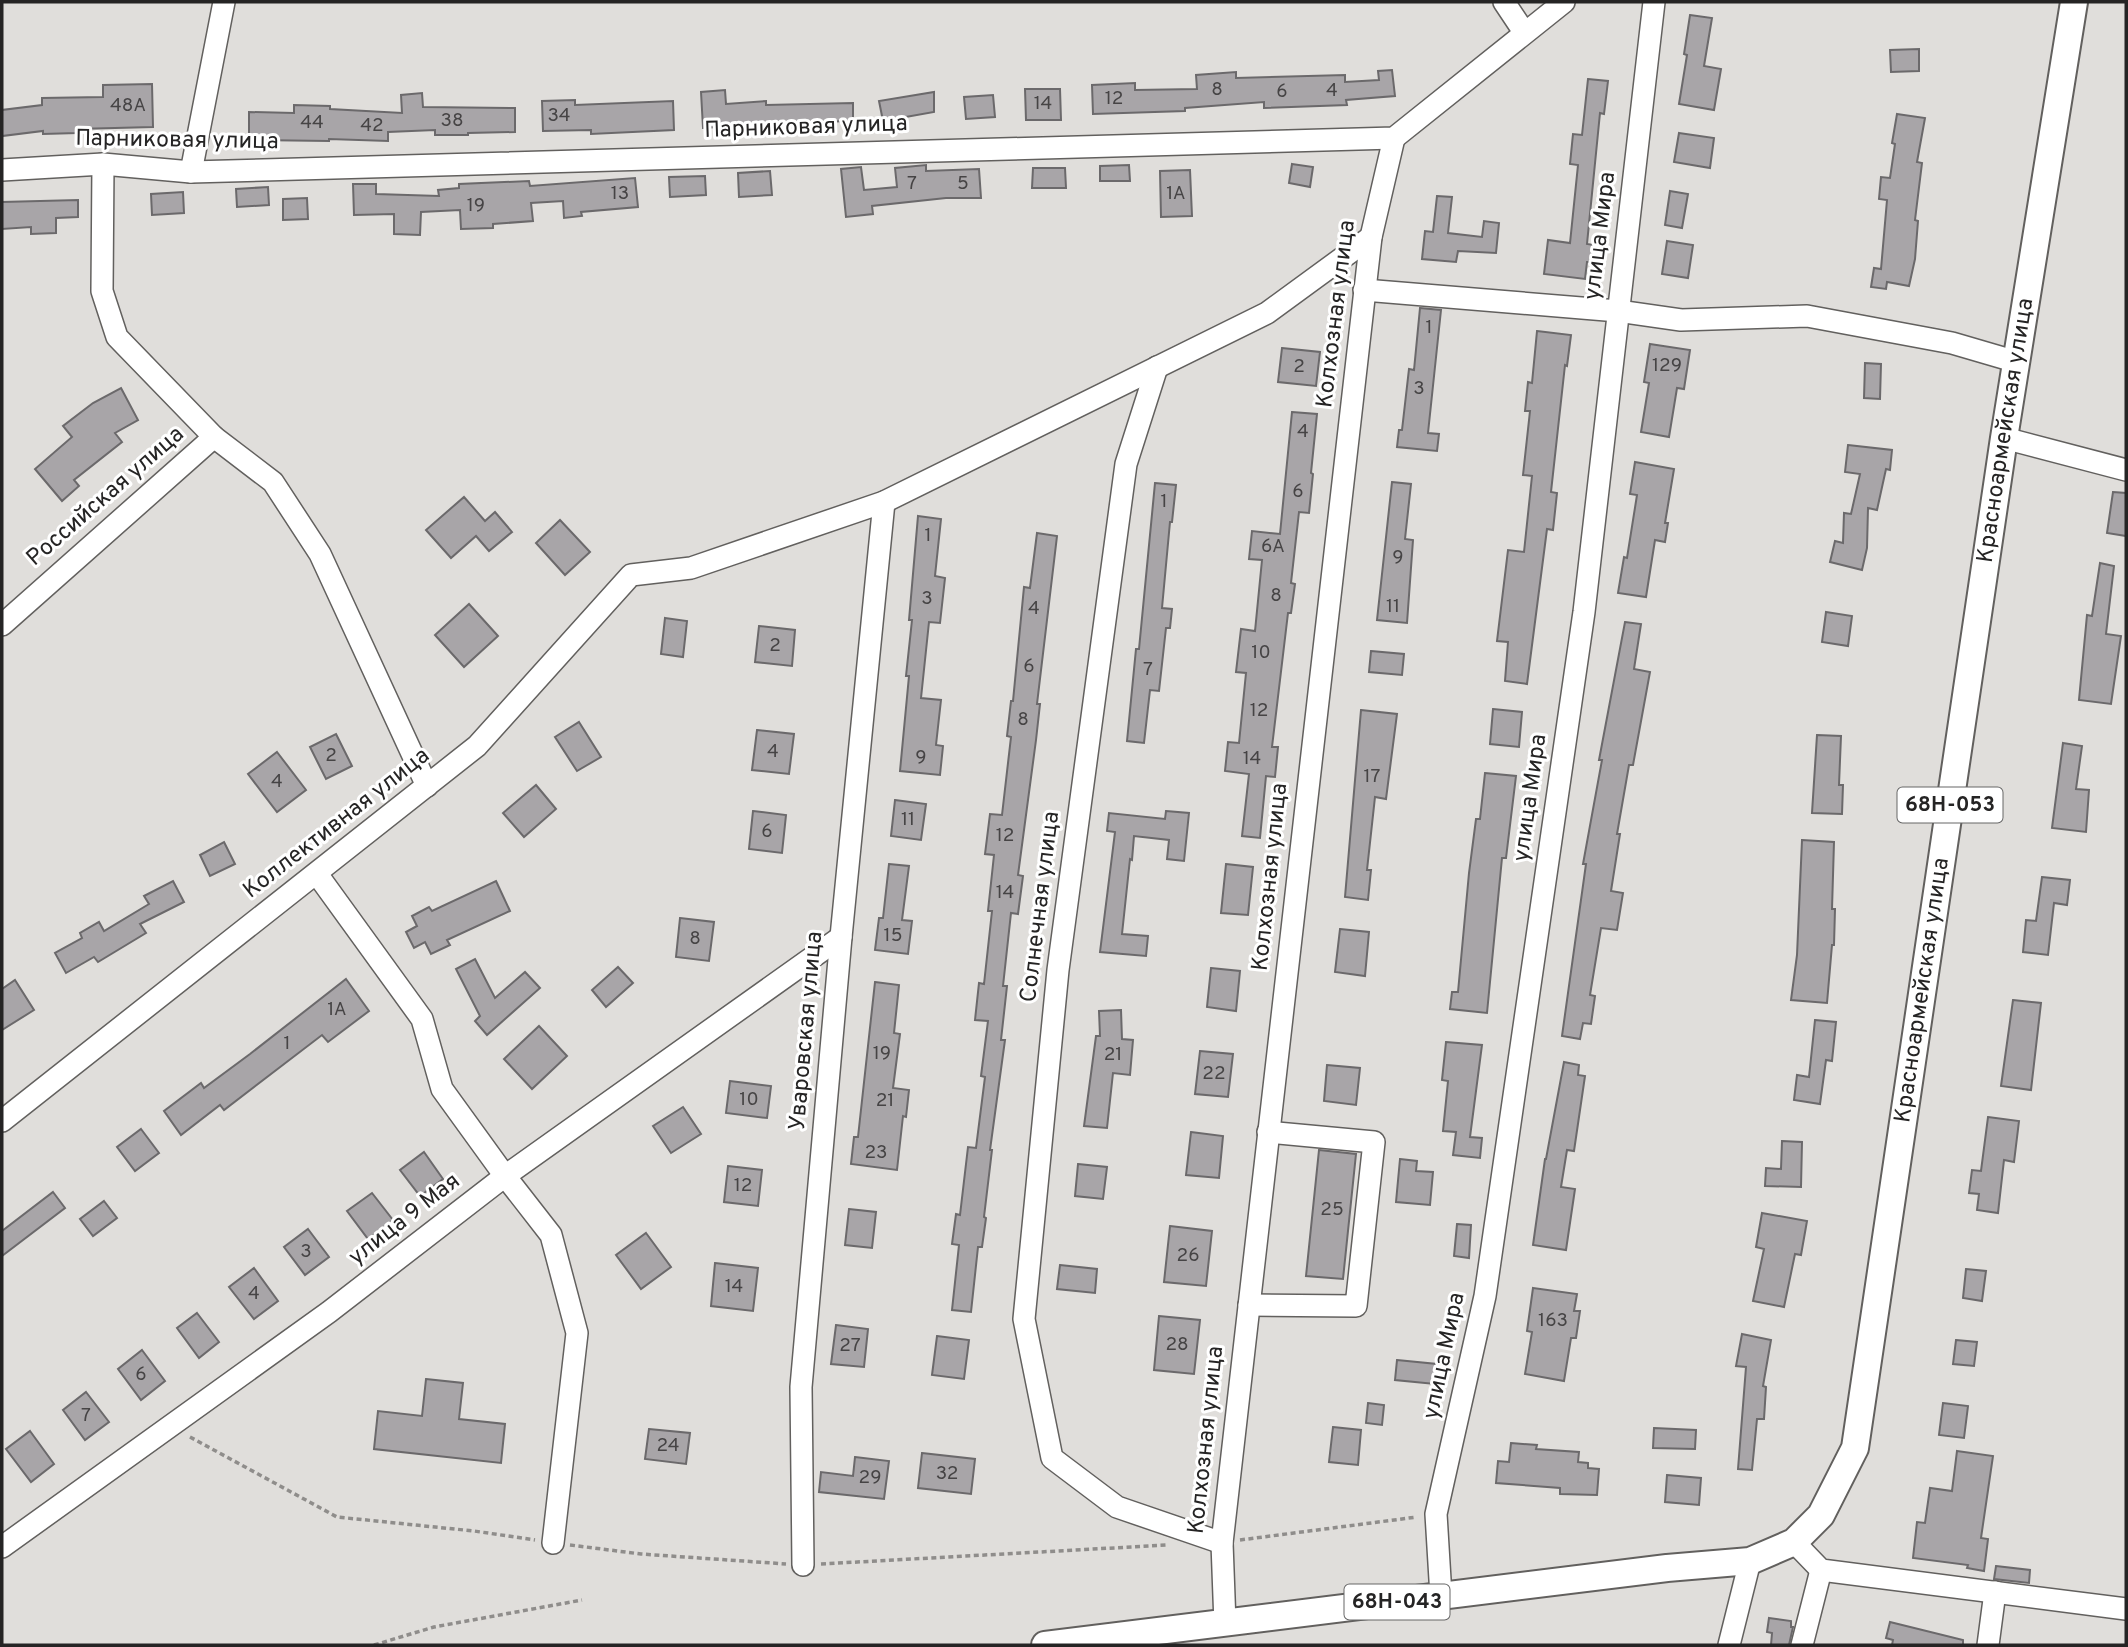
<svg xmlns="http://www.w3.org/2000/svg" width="2128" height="1647" viewBox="0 0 2128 1647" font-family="Overpass,sans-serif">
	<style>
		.building { fill: #a8a5a8; stroke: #6b696b; stroke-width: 2 }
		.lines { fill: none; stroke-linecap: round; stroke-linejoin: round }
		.minor-casing { stroke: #62605e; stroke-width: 24 }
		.major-casing { stroke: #62605e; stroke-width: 30 }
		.path { stroke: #8f8d8b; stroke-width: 3.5; stroke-dasharray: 5 3.5; stroke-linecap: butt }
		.minor { stroke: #fff; stroke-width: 21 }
		.major { stroke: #fff; stroke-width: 26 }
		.labels { text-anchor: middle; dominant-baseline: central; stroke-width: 6; stroke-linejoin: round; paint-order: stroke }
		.number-label { font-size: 19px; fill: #464445 }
		.shield { fill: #fff; stroke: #666; stroke-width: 2 }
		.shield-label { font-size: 21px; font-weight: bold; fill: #252424 }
		.street-label { font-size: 23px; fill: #252424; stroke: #fff }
	</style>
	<rect width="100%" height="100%" fill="#e0dedb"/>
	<g class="building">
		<polygon points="1690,15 1712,18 1704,66 1721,69 1714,110 1679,104 1687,55 1684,54"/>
		<polygon points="1919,49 1919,71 1891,72 1890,50"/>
		<polygon points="1392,70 1395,96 1346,100 1347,105 1264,108 1264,102 1185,108 1185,111 1093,114 1092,85 1135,83 1135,90 1197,89 1196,75 1236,72 1236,78 1345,75 1345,82 1379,80 1378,71"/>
		<polygon points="1588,79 1608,81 1604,114 1600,113 1587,244 1594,245 1592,262 1587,262 1585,279 1544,274 1548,240 1570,243 1578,165 1570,164 1573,134 1582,135"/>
		<polygon points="152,84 153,127 77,129 77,133 43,134 43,131 2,136 2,110 42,105 42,98 103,97 103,85"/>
		<polygon points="1025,89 1060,89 1061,120 1026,120"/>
		<polygon points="725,90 726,104 766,101 766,105 853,103 853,121 814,122 814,124 738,128 738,126 703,128 701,92"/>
		<polygon points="934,92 934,112 883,121 879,101"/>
		<polygon points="422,93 423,107 515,108 515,132 468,133 468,135 435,135 435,130 388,132 388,141 329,139 329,141 249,140 249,112 294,113 294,105 330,106 330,109 402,113 401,95"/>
		<polygon points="993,95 995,117 966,119 964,97"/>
		<polygon points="575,100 575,105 673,101 674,130 591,134 591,130 543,131 542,101"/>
		<polygon points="1897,114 1925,118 1917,162 1922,163 1915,220 1918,221 1915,259 1909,286 1887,282 1886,289 1871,287 1874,268 1881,269 1887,200 1879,199 1881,177 1890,178 1895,144 1892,143"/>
		<polygon points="1679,133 1714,138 1710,168 1674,162"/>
		<polygon points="1292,164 1313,167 1310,187 1289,183"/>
		<polygon points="926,165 926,171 979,169 981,198 946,198 872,206 873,214 846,217 841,169 861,167 864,190 897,187 895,168"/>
		<polygon points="1129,165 1130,181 1100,181 1100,166"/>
		<polygon points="1033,168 1065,168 1066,188 1032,188"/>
		<polygon points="1190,170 1192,216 1161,217 1160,171"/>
		<polygon points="770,171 772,195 739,197 738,173"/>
		<polygon points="705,176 706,195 670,197 669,177"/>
		<polygon points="635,178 638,207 581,212 582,216 564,218 563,201 531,203 533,221 493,224 493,228 461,229 460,210 421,212 420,235 394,234 394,214 354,215 353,184 376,184 376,194 439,196 438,190 459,188 459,184 529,181 530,186"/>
		<polygon points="268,187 269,205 237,207 236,189"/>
		<polygon points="1670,191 1688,194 1682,228 1665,225"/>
		<polygon points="183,192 184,213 152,215 151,194"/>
		<polygon points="1437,196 1452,197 1448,233 1482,237 1484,221 1499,223 1496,253 1458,251 1456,262 1422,259 1425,231 1433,232"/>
		<polygon points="307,198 308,219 283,220 283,199"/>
		<polygon points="78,200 78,217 56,218 56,233 31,234 31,227 2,229 2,202"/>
		<polygon points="1667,241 1693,245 1688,278 1662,274"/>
		<polygon points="1420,308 1441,310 1428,433 1439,434 1437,451 1397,447 1399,430 1402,430 1409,369 1414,370"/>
		<polygon points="1537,331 1571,335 1567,366 1565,365 1551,492 1557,493 1553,530 1547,529 1527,684 1505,681 1508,642 1497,641 1508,550 1524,552 1532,476 1523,475 1530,411 1525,411 1528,382 1532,383"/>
		<polygon points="1650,344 1690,350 1684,389 1677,388 1669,437 1641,432 1649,383 1644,382"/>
		<polygon points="1282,348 1320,352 1316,386 1278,382"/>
		<polygon points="1865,363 1881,364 1880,399 1864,398"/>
		<polygon points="121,388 138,420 115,433 122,442 74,480 79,486 62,501 35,469 72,437 63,426 93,403"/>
		<polygon points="1292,412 1317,414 1311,473 1313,474 1309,513 1299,512 1291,583 1295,584 1291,613 1288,613 1272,747 1278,747 1275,777 1266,776 1260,838 1242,836 1249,774 1225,771 1228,742 1239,743 1246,673 1236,672 1241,629 1255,631 1262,560 1249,559 1252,531 1280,534"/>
		<polygon points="1848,445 1892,450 1890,470 1886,469 1877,510 1868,508 1867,548 1862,570 1830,562 1835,541 1843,543 1844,513 1851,514 1860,474 1845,472"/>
		<polygon points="1635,462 1674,469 1665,523 1668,523 1665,542 1655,540 1646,597 1618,593 1624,557 1627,558 1637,495 1630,494"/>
		<polygon points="1392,482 1411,484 1405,539 1413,540 1407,623 1377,620"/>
		<polygon points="1155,483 1176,485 1172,522 1170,522 1162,608 1172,609 1170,628 1166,628 1159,691 1150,690 1144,743 1127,741 1136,649 1139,649"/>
		<polygon points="2113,492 2126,493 2126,536 2107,533"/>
		<polygon points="464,497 485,521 495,512 512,532 489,551 476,536 451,558 426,530"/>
		<polygon points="918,516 941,519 935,576 945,578 940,623 929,622 921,698 941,700 936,745 943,746 940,775 900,771 909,676 906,676 912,620 909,620"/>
		<polygon points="560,520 590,552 565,575 536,543"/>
		<polygon points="1037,533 1057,536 1037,704 1040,704 1036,740 1018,875 1023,876 1018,914 1011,913 1003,986 1007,986 1001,1040 1005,1040 990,1150 992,1150 984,1217 986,1218 982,1247 978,1247 971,1312 952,1310 959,1245 952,1244 956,1214 960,1215 968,1147 976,1148 985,1077 981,1076 988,1021 975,1020 979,983 984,984 992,911 988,911 994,855 985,854 990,814 1002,815 1011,737 1007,736 1011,701 1013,701 1024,587 1030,588"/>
		<polygon points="2100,563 2114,566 2106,634 2121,636 2111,704 2079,700 2087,615 2092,616"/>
		<polygon points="469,604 498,636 464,667 435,635"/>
		<polygon points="1826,612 1852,616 1848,646 1822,642"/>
		<polygon points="665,618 687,621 683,657 661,654"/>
		<polygon points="1625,622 1641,624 1634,669 1650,672 1633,765 1629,765 1617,834 1620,834 1611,891 1623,893 1617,930 1601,928 1590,995 1595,996 1591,1024 1583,1023 1580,1039 1562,1036 1586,864 1583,864 1602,760 1599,760"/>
		<polygon points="759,626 795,630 792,666 755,662"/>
		<polygon points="1371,651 1404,654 1402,675 1369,672"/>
		<polygon points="1493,709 1522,712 1519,747 1490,744"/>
		<polygon points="1361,710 1397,714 1386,799 1375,797 1367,870 1371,870 1368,900 1345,897"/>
		<polygon points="579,722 601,757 577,771 555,737"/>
		<polygon points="757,730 794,734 789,774 752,770"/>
		<polygon points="336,734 352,766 326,779 310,747"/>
		<polygon points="1817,735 1841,736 1839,785 1843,785 1842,814 1812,813"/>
		<polygon points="2063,743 2082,746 2076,789 2089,790 2086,832 2052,828"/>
		<polygon points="277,752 306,790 277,812 248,774"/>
		<polygon points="1485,773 1516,776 1506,858 1502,858 1487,1013 1450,1009 1452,992 1458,992 1469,873 1476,819 1480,819"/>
		<polygon points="536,785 556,809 524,837 503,813"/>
		<polygon points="895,800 926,804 921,840 891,836"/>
		<polygon points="753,811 786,815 782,853 749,849"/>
		<polygon points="1166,811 1189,813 1184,861 1167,859 1169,840 1134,836 1132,860 1130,859 1122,934 1148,936 1146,956 1100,952 1115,832 1107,831 1109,813 1165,819"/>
		<polygon points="1802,840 1834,842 1832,909 1835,909 1834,945 1832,945 1827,1003 1791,1000 1797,955"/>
		<polygon points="224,842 235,864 210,876 200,855"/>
		<polygon points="889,864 909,866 902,920 912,921 908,954 875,950 879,918 883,918"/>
		<polygon points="1226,864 1253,867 1248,915 1221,913"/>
		<polygon points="2042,877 2070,880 2067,905 2054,903 2048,955 2023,952 2026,920 2036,921"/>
		<polygon points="173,881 184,902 140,924 146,933 98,962 94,957 66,973 55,953 82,938 80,933 99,922 104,931 149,904 144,896"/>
		<polygon points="496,881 510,911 447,940 450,945 431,954 425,942 414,948 406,932 417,926 412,916 429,907 432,911"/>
		<polygon points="680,918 714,922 709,961 676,957"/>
		<polygon points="1340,929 1369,932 1365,976 1335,972"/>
		<polygon points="475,959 495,998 525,972 540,988 487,1035 475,1021 480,1016 456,969"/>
		<polygon points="618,967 633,983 606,1007 592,990"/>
		<polygon points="1211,968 1240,971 1236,1011 1207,1007"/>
		<polygon points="346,979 369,1011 328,1042 322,1035 224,1110 220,1105 181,1135 164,1111 201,1083 204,1088 250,1054"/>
		<polygon points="15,980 34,1010 2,1030 2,989"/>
		<polygon points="875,982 899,985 894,1033 900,1034 893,1088 909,1090 906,1117 903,1116 897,1170 851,1164 854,1137 858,1137"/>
		<polygon points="2013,1000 2041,1003 2031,1090 2001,1086"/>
		<polygon points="1121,1010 1122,1039 1133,1040 1130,1075 1113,1073 1107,1128 1084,1126 1096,1036 1100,1036 1099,1011"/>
		<polygon points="1815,1020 1836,1022 1832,1061 1826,1060 1820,1104 1794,1100 1797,1075 1809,1077"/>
		<polygon points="539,1026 567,1056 532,1089 504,1059"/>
		<polygon points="1446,1042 1482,1045 1470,1137 1482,1138 1480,1158 1453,1155 1456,1132 1443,1131 1448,1081 1442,1080"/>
		<polygon points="1200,1051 1233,1054 1228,1097 1195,1094"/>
		<polygon points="1564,1062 1579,1065 1578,1075 1585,1076 1574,1151 1567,1150 1561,1187 1575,1189 1566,1250 1533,1245 1545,1159 1546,1159"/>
		<polygon points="1327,1065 1360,1068 1356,1105 1324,1101"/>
		<polygon points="730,1081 771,1086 767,1118 726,1113"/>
		<polygon points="683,1107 701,1134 671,1153 653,1126"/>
		<polygon points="1988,1117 2019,1121 2014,1162 2004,1160 1998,1213 1977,1210 1979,1194 1969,1193 1972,1170 1981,1171"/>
		<polygon points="141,1129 159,1153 135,1171 117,1147"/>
		<polygon points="1191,1132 1223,1136 1219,1178 1186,1175"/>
		<polygon points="1782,1141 1802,1142 1801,1187 1765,1186 1766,1168 1781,1169"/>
		<polygon points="1319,1150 1356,1154 1343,1279 1306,1276"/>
		<polygon points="424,1152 443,1179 420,1196 400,1170"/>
		<polygon points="1400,1159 1417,1161 1416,1171 1433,1172 1430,1205 1396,1202"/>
		<polygon points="1078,1164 1107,1167 1103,1199 1075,1196"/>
		<polygon points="728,1166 762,1170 758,1206 724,1202"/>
		<polygon points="53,1192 65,1208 2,1256 2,1231"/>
		<polygon points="372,1193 393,1220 368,1239 347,1211"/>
		<polygon points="104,1201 117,1218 93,1236 80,1219"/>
		<polygon points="849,1209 876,1212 872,1248 845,1245"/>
		<polygon points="1762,1213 1807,1221 1801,1255 1795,1254 1784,1307 1753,1301 1764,1249 1756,1247"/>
		<polygon points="1457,1224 1471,1225 1469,1258 1454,1256"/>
		<polygon points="1170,1226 1212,1231 1206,1286 1164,1282"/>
		<polygon points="308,1229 329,1257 305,1275 284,1247"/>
		<polygon points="646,1233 671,1267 641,1289 616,1255"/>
		<polygon points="715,1263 758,1268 753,1311 711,1306"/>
		<polygon points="1060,1265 1097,1269 1095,1293 1057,1289"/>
		<polygon points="254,1268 278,1301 254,1319 229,1287"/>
		<polygon points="1966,1269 1986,1271 1982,1301 1963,1298"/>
		<polygon points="1533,1288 1577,1294 1574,1311 1580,1311 1576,1338 1571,1338 1564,1381 1525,1374 1532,1332 1527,1331"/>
		<polygon points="197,1313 219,1342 199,1358 177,1328"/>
		<polygon points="1159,1316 1200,1320 1194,1374 1154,1370"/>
		<polygon points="836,1325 868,1329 864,1367 831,1364"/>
		<polygon points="1742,1334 1771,1340 1763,1386 1766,1387 1764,1419 1757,1419 1752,1470 1738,1469 1746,1367 1736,1366"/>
		<polygon points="937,1336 969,1340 964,1379 932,1375"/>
		<polygon points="1956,1340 1977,1342 1974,1366 1953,1364"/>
		<polygon points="142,1350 165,1381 141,1400 118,1369"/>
		<polygon points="1397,1360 1447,1365 1445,1385 1395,1380"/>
		<polygon points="426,1379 463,1383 459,1419 505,1424 501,1463 374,1449 378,1411 422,1416"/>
		<polygon points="86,1392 109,1422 85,1440 63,1410"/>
		<polygon points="1368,1403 1384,1405 1382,1425 1366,1423"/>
		<polygon points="1943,1403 1968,1406 1964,1438 1939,1435"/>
		<polygon points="1333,1427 1361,1430 1358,1465 1329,1462"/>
		<polygon points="1654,1428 1696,1430 1695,1449 1653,1448"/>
		<polygon points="649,1429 690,1433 686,1464 645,1459"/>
		<polygon points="30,1431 54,1464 31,1482 6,1449"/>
		<polygon points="1511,1443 1537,1445 1536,1449 1579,1452 1578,1462 1588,1463 1588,1468 1599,1469 1597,1495 1560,1494 1560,1488 1496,1483 1498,1461 1509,1462"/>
		<polygon points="1957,1451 1993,1456 1981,1538 1988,1539 1984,1571 1967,1568 1968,1565 1913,1558 1917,1522 1925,1523 1930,1488 1952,1491"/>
		<polygon points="922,1453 975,1459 971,1494 918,1488"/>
		<polygon points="855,1457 889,1461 884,1499 819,1492 821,1472 853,1476"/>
		<polygon points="1667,1475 1701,1478 1699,1505 1665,1502"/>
		<polygon points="1996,1566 2030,1570 2029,1583 1994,1579"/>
		<polygon points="1769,1618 1791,1621 1791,1627 1793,1627 1789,1645 1771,1645 1772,1633 1767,1632"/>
		<polygon points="1890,1622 1963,1640 1963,1645 1892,1645 1893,1640 1886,1638"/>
	</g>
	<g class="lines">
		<defs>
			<g id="minor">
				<polyline points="1504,2 1524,32"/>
				<polyline points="103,164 102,291 117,337 214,437 273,482 320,554 427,786"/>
				<polyline points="2,170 103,164 191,172 1394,138 1564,2"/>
				<polyline points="191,172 224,2"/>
				<polyline points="1364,290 1618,311 1681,320 1807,316 1952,343 2017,362"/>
				<polyline points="1157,367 1126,464 1058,970 1024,1319 1052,1458 1117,1507 1222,1543"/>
				<polyline points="2004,438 2126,470"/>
				<polyline points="2,625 214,437"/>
				<polyline points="317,874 422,1019 442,1089 505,1176 551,1235 577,1333 553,1543"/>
				<polyline points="2,1121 477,746 631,575 691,568 884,502 1267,313 1371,237"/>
				<polyline points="1249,1305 1356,1306 1374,1142 1268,1132"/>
				<polyline points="1794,1542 1821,1570 2126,1609"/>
				<polyline points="2,1547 329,1312 505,1176 841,937"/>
				<polyline points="803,1565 801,1387 841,937 884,502"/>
				<polyline points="1441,1596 1436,1514 1485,1296 1584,612 1654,2"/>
				<polyline points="1225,1624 1222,1543 1371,237 1394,138"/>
				<polyline points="1729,1645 1750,1561"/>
				<polyline points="1802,1645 1821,1570"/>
				<polyline points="1988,1645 1995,1592"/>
			</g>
			<g id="major">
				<path id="s1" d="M 1045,1645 L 1667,1568 L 1750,1561 L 1794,1542 L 1821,1515 L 1855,1448 L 2004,438 L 2074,2"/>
			</g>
		</defs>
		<use href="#minor" class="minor-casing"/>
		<use href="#major" class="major-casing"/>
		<g class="path">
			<polyline points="190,1437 337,1517 474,1531 535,1540"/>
			<polyline points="1240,1540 1417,1517"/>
			<polyline points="570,1545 641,1554 786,1564"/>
			<polyline points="821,1564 1167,1545"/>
			<polyline points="374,1645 434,1627 582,1600"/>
		</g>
		<use href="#minor" class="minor"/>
		<use href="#major" class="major"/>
	</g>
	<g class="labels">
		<g class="number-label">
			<text x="1217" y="90">8</text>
			<text x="1332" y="91">4</text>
			<text x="1282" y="92">6</text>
			<text x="1114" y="99">12</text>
			<text x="1043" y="104">14</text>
			<text x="128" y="106">48А</text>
			<text x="559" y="116">34</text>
			<text x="452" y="121">38</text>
			<text x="312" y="123">44</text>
			<text x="372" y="126">42</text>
			<text x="912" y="184">7</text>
			<text x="963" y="184">5</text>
			<text x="620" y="194">13</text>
			<text x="1176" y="194">1А</text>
			<text x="476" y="206">19</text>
			<text x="1429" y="328">1</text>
			<text x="1667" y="366">129</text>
			<text x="1299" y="367">2</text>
			<text x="1419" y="389">3</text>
			<text x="1303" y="432">4</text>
			<text x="1298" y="492">6</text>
			<text x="1164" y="502">1</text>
			<text x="928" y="536">1</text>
			<text x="1273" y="547">6А</text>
			<text x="1398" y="558">9</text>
			<text x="1276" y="596">8</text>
			<text x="927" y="599">3</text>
			<text x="1393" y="607">11</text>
			<text x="1034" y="609">4</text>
			<text x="775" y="646">2</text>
			<text x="1261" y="653">10</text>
			<text x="1029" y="667">6</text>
			<text x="1148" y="670">7</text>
			<text x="1259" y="711">12</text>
			<text x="1023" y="720">8</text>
			<text x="773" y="752">4</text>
			<text x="331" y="756">2</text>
			<text x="921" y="758">9</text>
			<text x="1252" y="759">14</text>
			<text x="1372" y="777">17</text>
			<text x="277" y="782">4</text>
			<text x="908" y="820">11</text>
			<text x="767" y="832">6</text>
			<text x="1005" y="836">12</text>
			<text x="1005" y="893">14</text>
			<text x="893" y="936">15</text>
			<text x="695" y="939">8</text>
			<text x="337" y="1010">1А</text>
			<text x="287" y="1044">1</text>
			<text x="882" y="1054">19</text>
			<text x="1113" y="1055">21</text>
			<text x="1214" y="1074">22</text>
			<text x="749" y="1100">10</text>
			<text x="885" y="1101">21</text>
			<text x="876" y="1153">23</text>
			<text x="743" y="1186">12</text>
			<text x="1332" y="1210">25</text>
			<text x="306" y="1252">3</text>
			<text x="1188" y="1256">26</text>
			<text x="734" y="1287">14</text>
			<text x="254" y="1294">4</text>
			<text x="1553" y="1321">163</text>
			<text x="1177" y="1345">28</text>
			<text x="850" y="1346">27</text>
			<text x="141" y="1375">6</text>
			<text x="86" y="1416">7</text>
			<text x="668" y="1446">24</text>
			<text x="947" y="1474">32</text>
			<text x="870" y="1478">29</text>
		</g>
		<g class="shield">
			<rect x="1897.5" y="787.5" width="105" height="35" rx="5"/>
			<rect x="1344.5" y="1584.5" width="105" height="35" rx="5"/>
		</g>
		<g class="shield-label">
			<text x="1950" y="805">68Н-053</text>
			<text x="1397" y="1602">68Н-043</text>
		</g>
		<g class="street-label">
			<text transform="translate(806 128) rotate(-2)">Парниковая улица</text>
			<text transform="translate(177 141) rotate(1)">Парниковая улица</text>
			<text transform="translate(1601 236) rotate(-83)">улица Мира</text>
			<text transform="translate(1337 314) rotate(-83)">Колхозная улица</text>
			<text stroke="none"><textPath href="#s1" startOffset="1900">Красноармейская улица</textPath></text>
			<text transform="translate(106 497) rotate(-41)">Российская улица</text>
			<text transform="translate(1531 798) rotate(-82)">улица Мира</text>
			<text transform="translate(337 824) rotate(-38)">Коллективная улица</text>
			<text transform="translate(1271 877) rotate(-84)">Колхозная улица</text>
			<text transform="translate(1041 907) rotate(-83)">Солнечная улица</text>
			<text stroke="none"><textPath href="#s1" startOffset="1334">Красноармейская улица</textPath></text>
			<text transform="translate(807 1031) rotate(-85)">Уваровская улица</text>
			<text transform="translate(405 1220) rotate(-38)">улица 9 Мая</text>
			<text transform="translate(1445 1356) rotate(-78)">улица Мира</text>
			<text transform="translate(1207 1440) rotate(-84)">Колхозная улица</text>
		</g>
	</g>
	<rect width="2128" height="1647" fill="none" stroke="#252424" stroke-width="7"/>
</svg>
